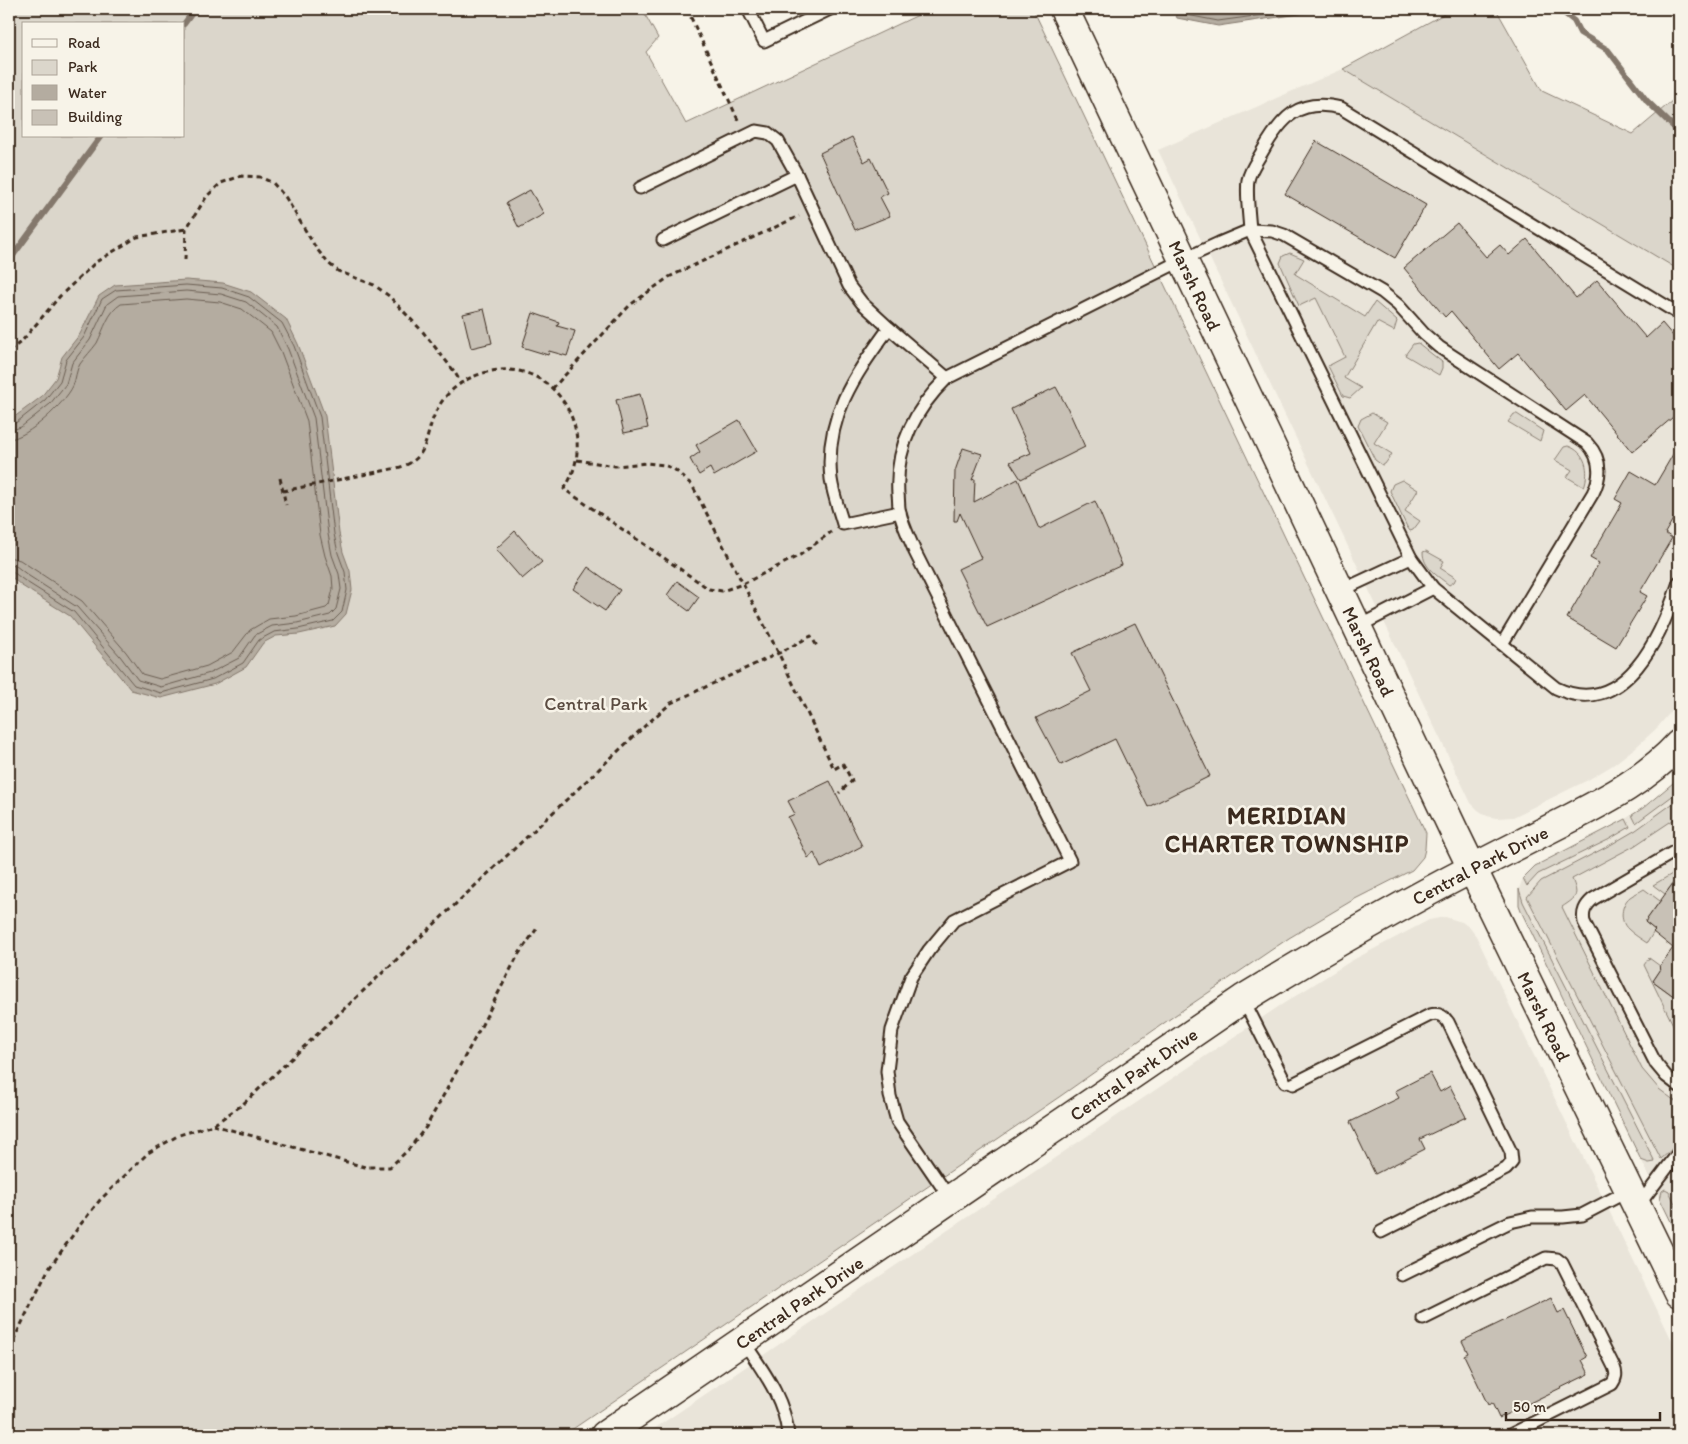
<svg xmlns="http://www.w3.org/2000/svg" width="1688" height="1444" viewBox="0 0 1688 1444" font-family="Itim,sans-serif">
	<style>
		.built { fill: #e9e4d9 }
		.green { fill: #dbd6cb; stroke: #8b8074; fill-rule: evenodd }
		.water { fill: #b4aca0; stroke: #84786c }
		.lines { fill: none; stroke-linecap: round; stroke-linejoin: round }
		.shore { stroke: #6b5e52; stroke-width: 1 }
		.stream { stroke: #84786c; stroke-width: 6 }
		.building { fill: #c8c1b6; stroke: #3b2a1e }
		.service-casing { stroke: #3b2a1e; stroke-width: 15 }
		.tertiary-casing { stroke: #3b2a1e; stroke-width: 31 }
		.secondary-casing { stroke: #3b2a1e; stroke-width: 31 }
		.path { stroke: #3b2a1e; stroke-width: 3; stroke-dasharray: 5 4; stroke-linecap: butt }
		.service { stroke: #f7f3e8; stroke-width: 11 }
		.tertiary { stroke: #f7f3e8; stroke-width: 28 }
		.secondary { stroke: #f7f3e8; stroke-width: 28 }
		.labels { text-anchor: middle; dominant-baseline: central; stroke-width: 5; stroke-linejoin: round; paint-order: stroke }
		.street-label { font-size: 19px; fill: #3b2a1e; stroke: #f7f3e8 }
		.park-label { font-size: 19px; fill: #5b4c41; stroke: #f7f3e8 }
		.district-label { font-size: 24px; font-weight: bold; letter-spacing: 1px; fill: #3b2a1e; stroke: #f7f3e8 }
	</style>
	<rect width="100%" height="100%" fill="#f7f3e8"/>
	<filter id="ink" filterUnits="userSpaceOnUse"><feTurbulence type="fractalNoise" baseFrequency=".02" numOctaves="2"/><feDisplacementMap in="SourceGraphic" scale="10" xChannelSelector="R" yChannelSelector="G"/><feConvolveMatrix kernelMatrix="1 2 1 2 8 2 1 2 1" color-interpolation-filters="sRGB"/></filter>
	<g filter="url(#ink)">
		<g class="built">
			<polygon points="1343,69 1679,269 1679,702 1657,728 1636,747 1613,765 1588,780 1513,817 1496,818 1487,816 1478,810 1471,803 1158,150"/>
			<polygon points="1679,778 1679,1238 1522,913 1519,897 1519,889 1523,878 1535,866 1615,825 1643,808"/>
			<polygon points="1445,917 1462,922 1470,928 1476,936 1679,1355 1679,1435 645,1435 1278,1007 1351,961 1429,920"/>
		</g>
		<g class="green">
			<path d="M 9,9 L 642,9 L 658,38 L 646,52 L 686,124 L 931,9 L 1033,9 L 1426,833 L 1425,849 L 1423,857 L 1412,870 L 1353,900 L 1289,938 L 1174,1016 L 1062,1095 L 564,1435 L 9,1435 ZM 24,24 L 184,24 L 184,136 L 24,136 Z"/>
			<polygon points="1453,9 1496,9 1542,91 1633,134 1679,95 1679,270 1343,69"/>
			<polygon points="1290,253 1304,259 1295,274 1365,317 1375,302 1397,321 1394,331 1377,322 1344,378 1361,388 1350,398 1343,396 1328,366 1345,357 1316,298 1299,306 1280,263 1283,256"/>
			<polygon points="1418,343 1442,362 1442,368 1439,375 1405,355 1413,344"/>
			<polygon points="1372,413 1387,422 1374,443 1392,454 1385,464 1382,465 1375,460 1358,426 1361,419"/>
			<polygon points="1514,414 1517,414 1543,431 1540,441 1508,422"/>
			<path d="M 1568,446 C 1586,452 1590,471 1584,487 L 1567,477 L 1572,470 L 1555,460 L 1564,447 Z"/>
			<polygon points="1402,480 1418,490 1405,511 1420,521 1413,530 1410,531 1407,527 1390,491 1393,484"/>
			<path d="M 1426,551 L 1444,561 L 1440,568 L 1456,578 L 1454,582 L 1449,585 C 1438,576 1423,568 1423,552 Z"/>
			<polygon points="1679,778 1679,791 1636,823 1632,815 1643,808"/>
			<path d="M 1679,799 L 1679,815 L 1676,818 L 1634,846 L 1572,879 C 1579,896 1577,897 1562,907 L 1642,1069 L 1659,1089 L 1679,1104 C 1679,1134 1685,1139 1661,1159 L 1527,897 L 1541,881 L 1612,844 L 1636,830 Z"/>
			<polygon points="1626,819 1630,827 1608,840 1538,874 1527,886 1523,878 1535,866"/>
			<polygon points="1679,870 1679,875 1665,894 1653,885"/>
			<polygon points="1519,889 1523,902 1655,1162 1649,1163 1641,1160 1522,913 1519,905"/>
			<path d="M 1644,889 L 1660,901 L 1645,922 L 1655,930 L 1647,943 C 1641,939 1633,934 1628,929 C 1619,921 1621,904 1630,897 C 1634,894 1640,892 1644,889 Z"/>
			<polygon points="1649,958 1660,966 1659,967 1661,969 1653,981 1679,1000 1679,1037 1644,965"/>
			<polygon points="1665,1189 1669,1191 1679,1212 1679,1238 1660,1199 1662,1191"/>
		</g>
		<g class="water">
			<polygon points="1173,9 1333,9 1218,26 1177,18"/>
			<polygon points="186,280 223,283 251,292 286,319 298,344 325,416 339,533 343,552 350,571 352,590 346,614 335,626 299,634 276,636 263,643 246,667 215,684 161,698 131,690 70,616 22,586 9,575 9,421 41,397 56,378 62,357 80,334 99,296 115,285"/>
		</g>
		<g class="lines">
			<g class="shore">
				<polyline points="1178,9 1182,14 1218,21 1306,9"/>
				<polyline points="1189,9 1218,14 1260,9"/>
				<polyline points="9,425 17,422 45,400 60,381 66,360 84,337 102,299 116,290 186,285 222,288 249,297 282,323 294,346 320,417 334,534 338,553 345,572 347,590 342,612 333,621 298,629 274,632 259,640 243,663 213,679 161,693 134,685 74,612 25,581 13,572 9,571"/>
				<polyline points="9,431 21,427 50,404 66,384 72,363 90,340 107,304 118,296 186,291 221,294 246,302 277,327 288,349 314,418 328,534 332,555 339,574 341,589 336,609 330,615 297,623 272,626 255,635 239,658 210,673 161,687 138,680 120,656 77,607 29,576 16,566 9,565"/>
				<path d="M 9,439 C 28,438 65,403 73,386 C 76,379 76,370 80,364 C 85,357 92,350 97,343 C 104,329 108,312 121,304 L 186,299 L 220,302 L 242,309 L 271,332 L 281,352 L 307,421 L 320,535 L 325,556 L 332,576 L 333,589 L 329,605 L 326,608 L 296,616 L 269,619 L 250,630 L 233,652 L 207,666 L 160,679 L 142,674 L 126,652 L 82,601 L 20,560 L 9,557"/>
			</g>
			<g class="stream">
				<polyline points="1559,9 1574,21 1580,33 1608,50 1647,101 1679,132"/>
				<polyline points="184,24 195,9"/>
				<polyline points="9,261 101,136"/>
			</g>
		</g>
		<g class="building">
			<polygon points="852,137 864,162 871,158 888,193 880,197 890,216 855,230 820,153"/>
			<polygon points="1316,141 1426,205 1395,258 1285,194"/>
			<polygon points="530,190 544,214 519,228 506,203"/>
			<polygon points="1457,223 1486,257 1500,245 1509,255 1527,239 1576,298 1597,280 1646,338 1662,323 1679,343 1679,412 1632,452 1585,395 1566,411 1518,353 1499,369 1451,311 1445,317 1404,268"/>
			<polygon points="484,309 492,343 471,348 463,314"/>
			<polygon points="533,313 559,322 557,326 575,331 567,356 549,351 548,355 522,347"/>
			<polygon points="1056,387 1068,409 1085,447 1021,479 1010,462 1031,453 1011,409"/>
			<polygon points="640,394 648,428 624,433 616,400"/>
			<polygon points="739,420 757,451 714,476 710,468 699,475 690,459 700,452 696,445"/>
			<polygon points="1679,444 1679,509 1665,533 1672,538 1640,592 1647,596 1616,647 1567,618 1599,563 1590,558 1622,503 1615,499 1631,471 1655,485"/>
			<polygon points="963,448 982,454 972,480 975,479 974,502 1018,479 1039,529 1095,501 1122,565 987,627 958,569 981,558 960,513 957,521 954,521 955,471"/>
			<polygon points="515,531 542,562 522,579 496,549"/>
			<polygon points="588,567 620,590 605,611 573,589"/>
			<polygon points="677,581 699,597 689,611 667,595"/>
			<polygon points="1135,623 1210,776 1148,807 1115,739 1061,765 1036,718 1091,691 1072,653"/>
			<polygon points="830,781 862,846 821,868 814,853 808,858 788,817 795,814 788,801"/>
			<polygon points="1679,875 1679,1000 1653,981 1661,969 1659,967 1673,948 1653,932 1655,930 1645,922"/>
			<polygon points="1430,1073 1440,1092 1450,1086 1466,1117 1420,1139 1425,1149 1375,1174 1350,1122 1399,1098 1395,1091"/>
			<polygon points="1551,1298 1558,1313 1564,1310 1587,1357 1582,1360 1589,1374 1499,1418 1492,1403 1488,1405 1464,1355 1468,1353 1462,1341"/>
		</g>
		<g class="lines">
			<defs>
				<g id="service">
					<polyline points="748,9 764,41 830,9"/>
					<polyline points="640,188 756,131 768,133 778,141 797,175 849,286 862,303 889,328"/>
					<polyline points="663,240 797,175"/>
					<path d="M 1679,314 L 1341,108 C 1299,97 1281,118 1262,152 C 1257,161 1250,170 1248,180 C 1246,193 1249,216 1250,230 L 1411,558 L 1433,588 L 1556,688 C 1625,721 1662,634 1679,582"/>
					<path d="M 900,512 L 843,524 C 839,510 833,494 831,479 C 824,417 855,375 889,328 L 947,378"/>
					<polyline points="1340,591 1411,558"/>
					<polyline points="1357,627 1433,588"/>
					<path d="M 1679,849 L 1593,899 C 1585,906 1582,912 1584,922 L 1656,1064 L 1666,1076 L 1679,1086"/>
					<polyline points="1243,999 1285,1082"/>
					<path d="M 1293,1084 L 1430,1015 C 1438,1013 1443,1015 1448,1022 L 1511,1152 L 1512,1162 L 1506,1169 L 1381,1232"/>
					<path d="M 951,1200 L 897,1121 L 890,1096 L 887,1071 L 892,1030 L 911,977 L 929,950 L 954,920 L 1070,861 L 915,552 C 910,539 903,526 900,513 C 898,507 899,500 898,494 C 895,447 914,410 947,378 L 1182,260 L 1219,243 L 1250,230 L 1272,231 L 1284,235 L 1382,292 L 1398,305 L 1424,334 L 1439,347 L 1587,443 C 1601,458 1602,475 1593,493 L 1502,644"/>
					<polyline points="1638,1206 1679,1152"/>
					<polyline points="1402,1275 1510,1222 1532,1217 1563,1217 1582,1215 1630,1190"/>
					<path d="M 1423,1319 L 1546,1258 L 1557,1259 L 1562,1263 L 1614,1367 C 1617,1374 1616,1378 1612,1384 L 1510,1435"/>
					<path d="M 743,1341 C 763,1371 785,1399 788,1435"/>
				</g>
				<g id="tertiary">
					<path id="s1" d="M 605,1435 L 1243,999 C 1318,953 1394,909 1473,868 C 1504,852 1536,836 1567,820 C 1608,799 1648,778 1679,744"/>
				</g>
				<g id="secondary">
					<path id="s2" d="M 1064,9 L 1454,831 L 1679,1293"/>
				</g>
			</defs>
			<use href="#service" class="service-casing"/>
			<use href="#tertiary" class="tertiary-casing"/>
			<use href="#secondary" class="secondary-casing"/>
			<g class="path">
				<polyline points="687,9 739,122"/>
				<polyline points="185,260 186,229 207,196 221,183 241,176 260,177 273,183 286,198 316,248 328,263 338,271 374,285 389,296 423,332 454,371 461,383"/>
				<polyline points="9,351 22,341 60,296 96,262 137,237 186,229"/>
				<polyline points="552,389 630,305 669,277 799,216"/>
				<polyline points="577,460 615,466 647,463 664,465 674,469 692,485 776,648 834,769 843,764 852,781 839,793"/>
				<polyline points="280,478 286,505"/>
				<path d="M 283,491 L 397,468 C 428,460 424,441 434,416 C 444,391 466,376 492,371 C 558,359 600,437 564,489 L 709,589 L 722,591 L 743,584 L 800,555 L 831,532"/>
				<polyline points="213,1125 365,1167 390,1167 408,1150 426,1127 475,1038 518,955 538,927"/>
				<polyline points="9,1349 48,1270 80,1225 100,1200 148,1153 179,1135 213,1125 242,1105 648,723 671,703 779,653 811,636 818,648"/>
			</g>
			<use href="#service" class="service"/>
			<use href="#tertiary" class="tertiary"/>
			<use href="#secondary" class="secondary"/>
		</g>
	</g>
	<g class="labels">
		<g class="street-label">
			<text stroke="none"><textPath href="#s2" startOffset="306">Marsh Road</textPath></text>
			<text stroke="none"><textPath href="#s2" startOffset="711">Marsh Road</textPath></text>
			<text stroke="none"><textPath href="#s1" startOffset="1045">Central Park Drive</textPath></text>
			<text stroke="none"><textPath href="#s2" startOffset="1116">Marsh Road</textPath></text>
			<text stroke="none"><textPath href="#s1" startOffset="640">Central Park Drive</textPath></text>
			<text stroke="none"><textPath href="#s1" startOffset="235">Central Park Drive</textPath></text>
		</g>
		<g class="park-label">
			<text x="596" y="703">Central Park</text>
		</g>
		<g class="district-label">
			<text x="1287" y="815">MERIDIAN<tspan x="1287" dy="28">CHARTER TOWNSHIP</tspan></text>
		</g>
	</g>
	<rect width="1688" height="1444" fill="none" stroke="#f7f3e8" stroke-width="30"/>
	<rect x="15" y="15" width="1658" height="1414" fill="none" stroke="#3b2a1e" stroke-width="2" filter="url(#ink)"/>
	<rect x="22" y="22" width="162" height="115" fill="#f7f3e8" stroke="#aca397"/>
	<rect x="32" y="39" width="25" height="8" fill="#f7f3e8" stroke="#aca397"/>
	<text x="68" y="48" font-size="15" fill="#3b2a1e">Road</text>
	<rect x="32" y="60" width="25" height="15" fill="#dbd6cb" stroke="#aca397"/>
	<text x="68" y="72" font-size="15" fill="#3b2a1e">Park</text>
	<rect x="32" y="85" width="25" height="15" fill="#b4aca0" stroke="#aca397"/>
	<text x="68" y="98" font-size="15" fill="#3b2a1e">Water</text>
	<rect x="32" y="110" width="25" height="15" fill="#c8c1b6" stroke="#aca397"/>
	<text x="68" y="122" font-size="15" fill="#3b2a1e">Building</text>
	<path d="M1506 1412v8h154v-8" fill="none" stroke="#3b2a1e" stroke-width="2.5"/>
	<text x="1513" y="1412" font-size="15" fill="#3b2a1e" stroke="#f7f3e8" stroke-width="4" paint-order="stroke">50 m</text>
</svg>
